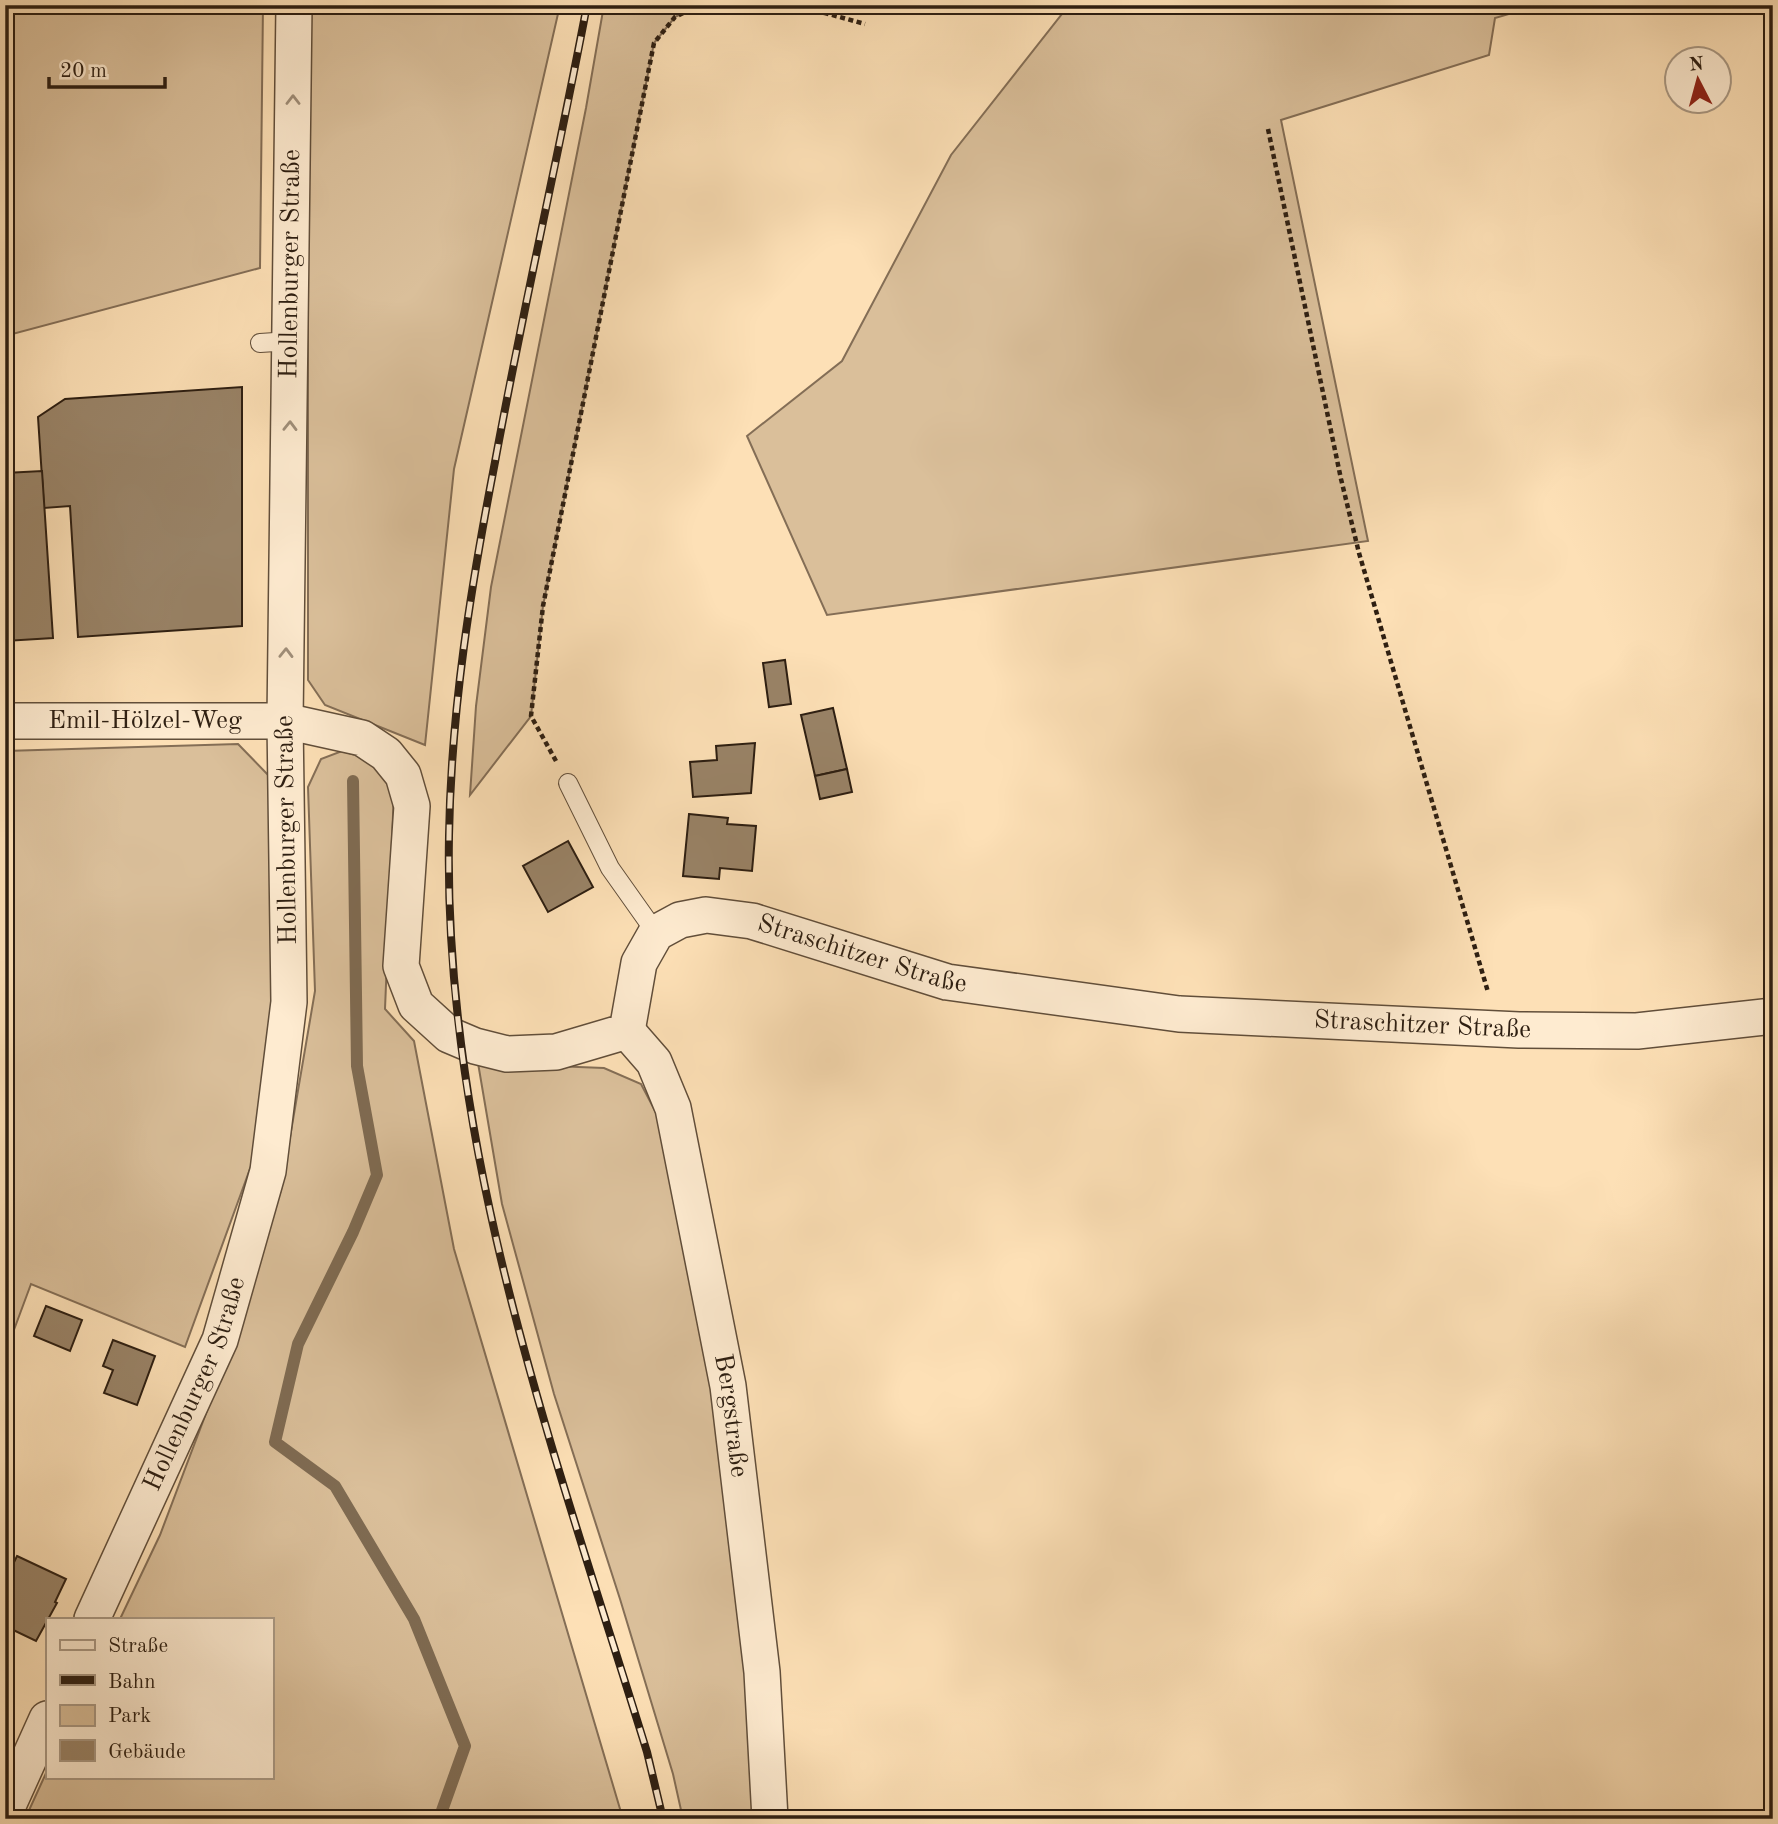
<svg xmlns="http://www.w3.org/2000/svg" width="1778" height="1824" viewBox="0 0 1778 1824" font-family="'Old Standard TT',serif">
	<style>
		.green { fill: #dabf9a; stroke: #846e56; stroke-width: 2 }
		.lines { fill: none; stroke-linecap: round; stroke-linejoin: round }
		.stream { stroke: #7f6b52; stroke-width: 12 }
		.building { fill: #998367; stroke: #2d1e11; stroke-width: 2 }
		.lane-casing { stroke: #614e3a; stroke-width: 20 }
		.street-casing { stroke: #614e3a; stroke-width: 38 }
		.path { stroke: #2d1e11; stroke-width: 4.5; stroke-dasharray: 5 3.5; stroke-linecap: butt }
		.lane { stroke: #feebd0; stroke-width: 18 }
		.street { stroke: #feebd0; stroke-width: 35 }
		.rail-casing { stroke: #2d1e11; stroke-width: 8 }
		.rail { stroke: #feebd0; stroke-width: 5; stroke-dasharray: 16; stroke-linecap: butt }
		.oneway { stroke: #a08f7a }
		.labels { text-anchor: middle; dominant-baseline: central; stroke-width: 6; stroke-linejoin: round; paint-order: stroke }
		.street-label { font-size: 26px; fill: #2d1e11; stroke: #feebd0 }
	</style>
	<rect width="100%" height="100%" fill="#fde0b6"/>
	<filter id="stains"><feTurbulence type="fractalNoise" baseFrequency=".00286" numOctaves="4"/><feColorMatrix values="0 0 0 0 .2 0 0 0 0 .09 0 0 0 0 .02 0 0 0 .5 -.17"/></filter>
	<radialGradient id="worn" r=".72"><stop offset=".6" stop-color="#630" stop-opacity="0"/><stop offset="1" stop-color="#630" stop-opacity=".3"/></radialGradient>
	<g class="green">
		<polygon points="5,5 263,5 260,268 5,336"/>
		<polygon points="308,5 560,5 454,469 425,745 325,705 308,680"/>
		<polygon points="604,5 699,5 675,17 654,43 543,606 531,716 470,795 476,706 491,587 586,108"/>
		<polygon points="705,5 837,5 825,13"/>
		<polygon points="1060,5 1540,5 1495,18 1489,55 1281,120 1368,541 827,615 747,436 842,361 951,155 1065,10"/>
		<polygon points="1762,5 1773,5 1773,48"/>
		<polygon points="238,744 271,778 275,998 251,1166 185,1347 31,1284 5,1354 5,751"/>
		<polygon points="342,751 369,759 394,791 385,1009 414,1041 454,1249 623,1819 25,1819 47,1771 47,1777 271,1777 271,1619 120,1619 160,1535 230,1350 281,1190 315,991 308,787 321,759"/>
		<polygon points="478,1063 604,1068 641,1084 663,1126 709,1368 749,1658 756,1819 683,1819 673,1774 620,1599 554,1394 502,1204"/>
	</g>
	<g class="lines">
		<polyline class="stream" points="353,781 357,1066 377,1175 353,1232 298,1344 275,1442 335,1486 414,1619 465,1746 439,1819"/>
	</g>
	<g class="building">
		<polygon points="242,387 242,626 78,637 70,506 44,508 38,417 65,399"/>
		<polygon points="42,471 53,638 5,641 5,473"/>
		<polygon points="785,660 791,704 769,707 763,663"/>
		<polygon points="833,708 847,769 815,776 801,715"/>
		<polygon points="755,743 751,793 693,797 690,762 717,760 716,746"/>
		<polygon points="847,769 852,792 820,799 815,776"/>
		<polygon points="689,814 728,818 727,824 756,826 752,871 720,868 719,879 683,876"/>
		<polygon points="568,841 593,887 548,912 523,866"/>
		<polygon points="46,1306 82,1320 70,1351 34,1336"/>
		<polygon points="113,1340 155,1356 137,1405 104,1393 113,1370 103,1366"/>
		<polygon points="17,1556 66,1579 55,1602 57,1603 36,1641 5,1626 5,1581"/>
	</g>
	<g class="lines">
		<defs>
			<g id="lane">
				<polyline points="260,343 291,341"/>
				<polyline points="568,783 610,868 656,933"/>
			</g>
			<g id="street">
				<path id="s1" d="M 5,721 L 285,721 L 362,738 L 386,754 L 403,775 L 412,806 L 401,966 L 416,1005 L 449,1035 L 475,1046 L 507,1054 L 556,1052 L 627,1031 L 639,963 L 656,933 L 680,920 L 706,915 L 752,921 L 947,982 L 1179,1014 L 1519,1030 L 1637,1031 L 1773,1016"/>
				<path id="s2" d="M 627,1031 L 654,1062 L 673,1108 L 728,1386 L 762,1672 L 770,1819"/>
				<path id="s3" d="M 92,1619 L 220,1340 L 268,1171 L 289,1002 L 285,721 L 294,5"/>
				<polyline points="5,1812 47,1719"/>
			</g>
		</defs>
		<use href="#lane" class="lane-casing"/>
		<use href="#street" class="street-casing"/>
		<g class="path">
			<polyline points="705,5 825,13 865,24"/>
			<polyline points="1268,129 1341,479 1359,553 1488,992"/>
			<polyline points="556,761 531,716 543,606 654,43 675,17 699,5"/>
		</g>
		<use href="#lane" class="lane"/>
		<use href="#street" class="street"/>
		<defs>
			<path id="rail" d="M 587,5 C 558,158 523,309 495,462 C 471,586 451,709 449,836 C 443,1152 555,1454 647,1752 L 663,1819"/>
		</defs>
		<use href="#rail" class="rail-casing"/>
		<use href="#rail" class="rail"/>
	</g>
	<defs><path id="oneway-chevron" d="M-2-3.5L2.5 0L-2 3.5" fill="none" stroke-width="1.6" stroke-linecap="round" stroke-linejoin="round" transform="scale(1.75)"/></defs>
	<g class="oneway">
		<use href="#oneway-chevron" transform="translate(293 100) rotate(-90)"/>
		<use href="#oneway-chevron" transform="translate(290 426) rotate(-89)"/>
		<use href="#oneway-chevron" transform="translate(286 653) rotate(-89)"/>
	</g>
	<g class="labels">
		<g class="street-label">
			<text stroke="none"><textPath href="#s3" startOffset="1391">Hollenburger Straße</textPath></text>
			<text stroke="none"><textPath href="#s1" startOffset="140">Emil-Hölzel-Weg</textPath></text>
			<text transform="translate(287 830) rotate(-91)">Hollenburger Straße</text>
			<text stroke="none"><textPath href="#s1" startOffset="1197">Straschitzer Straße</textPath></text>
			<text stroke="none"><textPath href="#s1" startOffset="1764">Straschitzer Straße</textPath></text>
			<text stroke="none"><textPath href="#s3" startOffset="257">Hollenburger Straße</textPath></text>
			<text stroke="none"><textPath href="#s2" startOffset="404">Bergstraße</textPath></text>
		</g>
	</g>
	<rect width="1778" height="1824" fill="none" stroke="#fde0b6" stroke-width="28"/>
	<rect x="7" y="7" width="1764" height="1810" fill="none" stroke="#2d1e11" stroke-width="3.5"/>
	<rect x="14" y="14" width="1750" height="1796" fill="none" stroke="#2d1e11" stroke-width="2"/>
	<rect x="46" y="1618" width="228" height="161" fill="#feebd0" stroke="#aa9984" stroke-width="2"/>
	<rect x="60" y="1640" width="35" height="10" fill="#feebd0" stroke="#aa9984" stroke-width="2"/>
	<text x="108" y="1652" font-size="21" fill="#2d1e11">Straße</text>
	<rect x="60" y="1675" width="35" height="10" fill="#2d1e11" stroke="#aa9984" stroke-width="2"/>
	<text x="108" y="1688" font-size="21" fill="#2d1e11">Bahn</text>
	<rect x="60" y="1705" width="35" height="21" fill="#dabf9a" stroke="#aa9984" stroke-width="2"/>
	<text x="108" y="1722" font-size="21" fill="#2d1e11">Park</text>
	<rect x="60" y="1740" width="35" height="21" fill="#998367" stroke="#aa9984" stroke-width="2"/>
	<text x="108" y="1758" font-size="21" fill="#2d1e11">Gebäude</text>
	<g transform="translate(1698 80) rotate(354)"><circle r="33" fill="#feebd0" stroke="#aa9984" stroke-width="2"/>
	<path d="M0-5L12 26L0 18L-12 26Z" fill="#8f2418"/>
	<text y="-10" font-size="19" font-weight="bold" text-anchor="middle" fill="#2d1e11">N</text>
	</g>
	<path d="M49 77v10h116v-10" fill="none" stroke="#2d1e11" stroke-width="3.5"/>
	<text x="60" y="77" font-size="21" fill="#2d1e11" stroke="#feebd0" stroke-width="5" paint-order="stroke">20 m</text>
	<rect width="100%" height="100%" filter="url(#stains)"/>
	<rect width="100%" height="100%" fill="url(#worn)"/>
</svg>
